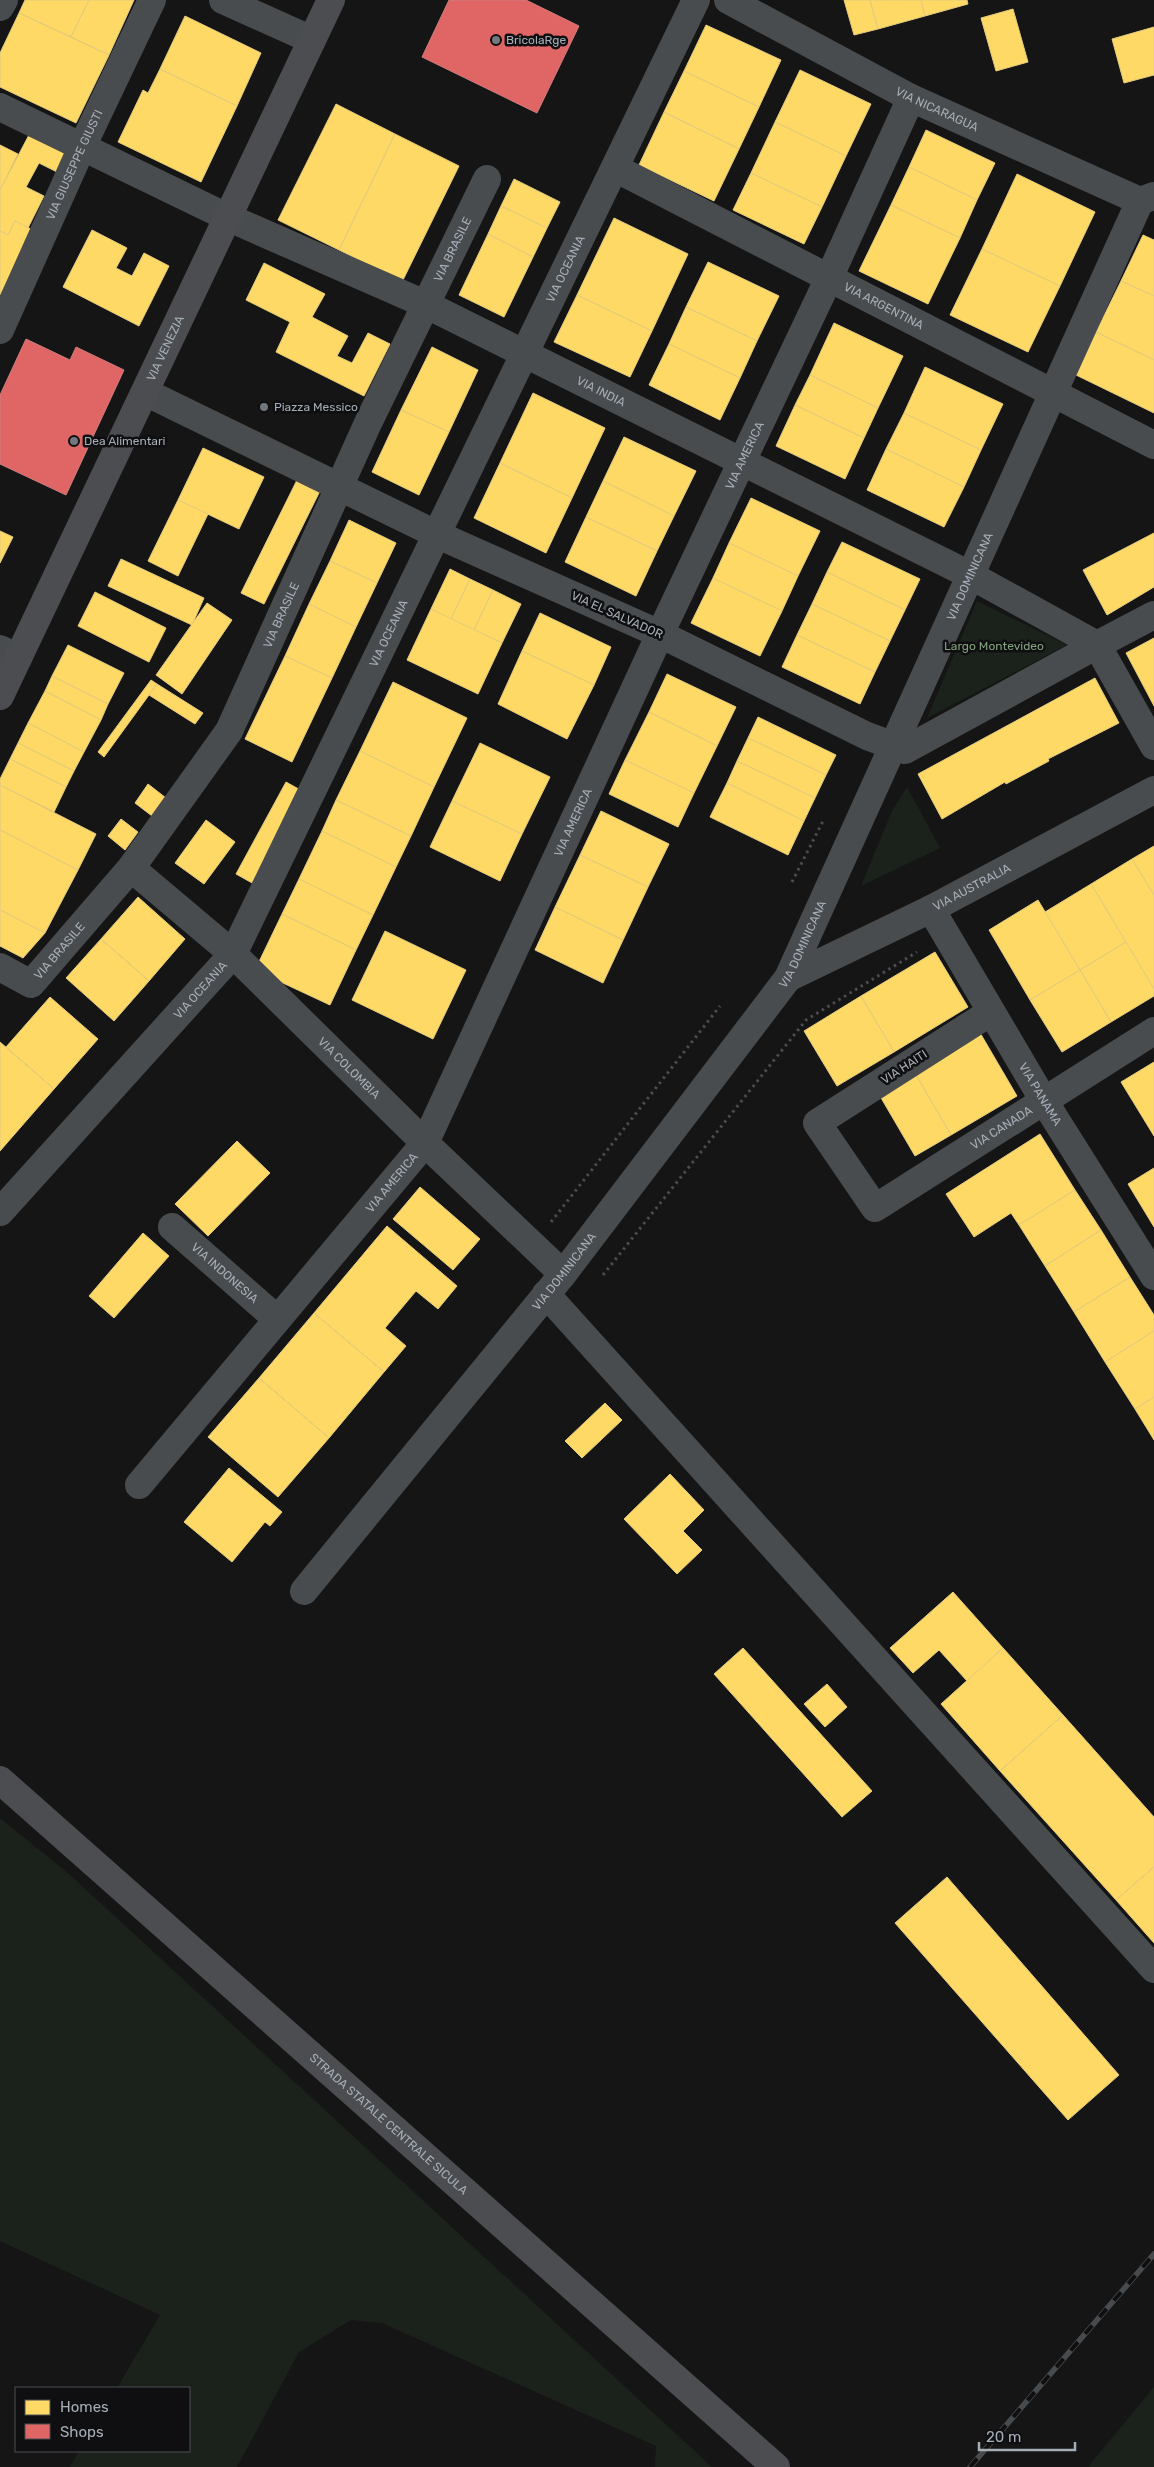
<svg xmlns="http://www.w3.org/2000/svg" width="1154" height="2467" viewBox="0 0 1154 2467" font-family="Rubik,sans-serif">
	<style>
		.green { fill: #1b221b }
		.homes { fill: #ffd966; stroke: #e4cc7e }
		.shops { fill: #e06666; stroke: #ce7c7e }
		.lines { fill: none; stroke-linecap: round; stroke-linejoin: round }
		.path { stroke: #4b4c50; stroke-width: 3; stroke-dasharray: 2.5 4; stroke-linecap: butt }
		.minor { stroke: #494c4e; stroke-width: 28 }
		.major { stroke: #4b4d50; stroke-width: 28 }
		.rail-casing { stroke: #484b4d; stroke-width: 5.5 }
		.rail { stroke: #0f0f11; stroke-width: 4; stroke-dasharray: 11; stroke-linecap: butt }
		.poi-dot { fill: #73787e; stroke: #0f0f11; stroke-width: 2 }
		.labels { text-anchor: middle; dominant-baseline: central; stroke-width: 5; stroke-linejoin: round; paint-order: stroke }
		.poi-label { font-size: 12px; fill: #a5aeb7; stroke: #0f0f11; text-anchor: start }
		.street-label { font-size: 12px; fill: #a5aeb7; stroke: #0f0f11 }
		.park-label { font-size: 12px; fill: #80a37b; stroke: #0f0f11 }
	</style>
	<rect width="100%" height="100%" fill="#151515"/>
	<g class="green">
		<polygon points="977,601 1067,645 927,718"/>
		<polygon points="907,787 940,848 861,886 892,811"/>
		<polygon points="0,1818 68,1873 712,2467 655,2467 656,2446 382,2323 351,2320 299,2352 237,2467 70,2467 79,2451 189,2451 189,2388 117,2388 160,2315 0,2241"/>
		<polygon points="1154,2387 1154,2467 1088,2467"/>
	</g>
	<g class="homes">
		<polygon points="25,0 89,0 71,37 19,13"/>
		<polygon points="89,0 134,0 109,55 71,37"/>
		<polygon points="844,0 870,0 878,29 854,35"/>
		<polygon points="870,0 921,0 925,16 878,29"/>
		<polygon points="921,0 967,0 968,4 925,16"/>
		<polygon points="1013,9 1028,62 996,71 981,18"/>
		<polygon points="19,13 109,55 76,123 0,87 0,53"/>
		<polygon points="185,16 261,53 237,106 160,69"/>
		<polygon points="706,25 781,60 759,107 684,71"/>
		<polygon points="1154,27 1154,75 1124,83 1112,39"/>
		<polygon points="160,69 237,106 201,182 118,142 143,90 148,93"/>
		<polygon points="800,70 871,104 846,156 775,122"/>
		<polygon points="684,71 759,107 739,149 664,112"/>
		<polygon points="336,104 395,134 339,250 278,220"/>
		<polygon points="664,112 739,149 714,201 639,165"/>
		<polygon points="775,122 846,156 822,207 751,173"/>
		<polygon points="926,130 995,163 977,200 909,167"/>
		<polygon points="30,133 69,153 59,173 39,163 26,187 44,196 28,228 15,221 8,235 0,231 0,190"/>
		<polygon points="395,134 459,166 402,282 339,250"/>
		<polygon points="0,145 18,154 0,190"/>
		<polygon points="909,167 977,200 960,238 891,205"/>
		<polygon points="751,173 822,207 804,244 733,210"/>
		<polygon points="1017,174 1095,212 1060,286 982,249"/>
		<polygon points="514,179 560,202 547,228 501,206"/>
		<polygon points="891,205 960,238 928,304 859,271"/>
		<polygon points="501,206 547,228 533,257 488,234"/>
		<polygon points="614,218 688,254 652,331 577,295"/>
		<polygon points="15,221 33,230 0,295 0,231 8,235"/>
		<polygon points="92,230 127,248 116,268 132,276 144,253 169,266 139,326 63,287"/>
		<polygon points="488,234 533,257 504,317 459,295"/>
		<polygon points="1143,235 1154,240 1154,296 1121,281"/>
		<polygon points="982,249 1060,286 1028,352 950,315"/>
		<polygon points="708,262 779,296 757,341 686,307"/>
		<polygon points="264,263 325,294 312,317 348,336 337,356 352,363 368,333 390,344 364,396 276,352 290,322 246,300"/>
		<polygon points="1121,281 1154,296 1154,360 1096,332"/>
		<polygon points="577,295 652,331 630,377 554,342"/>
		<polygon points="686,307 757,341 740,378 669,344"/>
		<polygon points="834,323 903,356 878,408 810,375"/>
		<polygon points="1096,332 1154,360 1154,413 1076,375"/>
		<polygon points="669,344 740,378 720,420 649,385"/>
		<polygon points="432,347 478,370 449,432 401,410"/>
		<polygon points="925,367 1003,404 981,450 904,413"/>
		<polygon points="810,375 878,408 864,438 795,405"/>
		<polygon points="533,393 605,428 572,498 500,463"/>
		<polygon points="795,405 864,438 845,479 776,446"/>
		<polygon points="401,410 449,432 419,495 372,472"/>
		<polygon points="904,413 981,450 964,487 886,449"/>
		<polygon points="624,437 696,471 674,516 603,481"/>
		<polygon points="203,448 264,477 239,529 178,500"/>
		<polygon points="886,449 964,487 944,527 867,490"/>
		<polygon points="500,463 572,498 546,553 474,518"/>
		<polygon points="297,480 320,491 264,604 241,593"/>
		<polygon points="603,481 674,516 657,551 586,517"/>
		<polygon points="751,498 820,531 798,576 729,543"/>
		<polygon points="178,500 208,514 178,576 148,561"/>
		<polygon points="586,517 657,551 636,596 565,562"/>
		<polygon points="349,520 396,543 377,583 330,561"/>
		<polygon points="0,531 13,537 0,563"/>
		<polygon points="1154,533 1154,587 1107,615 1083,570"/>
		<polygon points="842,542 920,579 905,610 827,572"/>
		<polygon points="729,543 798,576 782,611 713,578"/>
		<polygon points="121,559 204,598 192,625 108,586"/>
		<polygon points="330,561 377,583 356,627 309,604"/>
		<polygon points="450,569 470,579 451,619 431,609"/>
		<polygon points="827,572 905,610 890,641 812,604"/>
		<polygon points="713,578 782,611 760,656 691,623"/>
		<polygon points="470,579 493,590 474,630 451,619"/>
		<polygon points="493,590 521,604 502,643 474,630"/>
		<polygon points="95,592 166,628 149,662 78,626"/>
		<polygon points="207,603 232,620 182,694 156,675"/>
		<polygon points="309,604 356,627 332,678 285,656"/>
		<polygon points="812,604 890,641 875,672 797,635"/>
		<polygon points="431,609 502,643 478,694 407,660"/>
		<polygon points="540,613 611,647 594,685 522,651"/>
		<polygon points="797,635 875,672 860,704 782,667"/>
		<polygon points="1154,638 1154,706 1126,653"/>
		<polygon points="68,645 124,673 108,704 52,676"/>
		<polygon points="522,651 594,685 567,739 498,704"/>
		<polygon points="285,656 332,678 292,762 245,739"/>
		<polygon points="667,674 736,707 717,746 649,712"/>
		<polygon points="52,676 108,704 101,720 45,691"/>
		<polygon points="1095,678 1119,723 1048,759 1049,761 1006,784 1005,782 942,819 918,774"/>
		<polygon points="151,680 157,684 104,757 98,752"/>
		<polygon points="393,682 467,718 434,787 360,751"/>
		<polygon points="157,684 203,713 195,724 149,695"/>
		<polygon points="45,691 101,720 84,752 28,723"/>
		<polygon points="649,712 717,746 694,793 625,760"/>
		<polygon points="758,717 836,755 826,775 748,738"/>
		<polygon points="28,723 84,752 74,771 18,743"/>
		<polygon points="748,738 826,775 815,798 737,761"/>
		<polygon points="18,743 74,771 66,787 10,759"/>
		<polygon points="480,743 550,777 522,834 452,801"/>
		<polygon points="360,751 434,787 411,836 336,800"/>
		<polygon points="10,759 66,787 54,812 0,785 0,779"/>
		<polygon points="625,760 694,793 678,827 609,794"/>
		<polygon points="737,761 815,798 804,821 727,783"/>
		<polygon points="286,782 304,792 254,884 236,874"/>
		<polygon points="727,783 804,821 788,855 710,817"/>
		<polygon points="148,784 166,798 152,816 135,803"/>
		<polygon points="0,785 96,834 78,870 0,830"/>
		<polygon points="336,800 411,836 396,867 322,831"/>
		<polygon points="452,801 522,834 500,881 430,847"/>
		<polygon points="601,811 669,844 648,887 580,855"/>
		<polygon points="121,819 138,832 125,850 108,836"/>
		<polygon points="206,820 235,842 204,884 175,863"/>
		<polygon points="0,830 78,870 45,933 0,910"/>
		<polygon points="322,831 396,867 373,915 299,879"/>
		<polygon points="1154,846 1154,895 1132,859"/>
		<polygon points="580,855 648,887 623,940 555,907"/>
		<polygon points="1132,859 1154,895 1154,989 1091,884"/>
		<polygon points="299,879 373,915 356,950 282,914"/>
		<polygon points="1091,884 1126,942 1080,970 1045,912"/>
		<polygon points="138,897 185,939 149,981 101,939"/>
		<polygon points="1038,900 1080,970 1030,1000 989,930"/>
		<polygon points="555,907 623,940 603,983 535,950"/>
		<polygon points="0,910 45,933 23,958 0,946"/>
		<polygon points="282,914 356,950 330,1005 255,970"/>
		<polygon points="385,931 466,970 433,1039 352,1000"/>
		<polygon points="101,939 149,981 114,1021 66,978"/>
		<polygon points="1126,942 1154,989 1154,996 1111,1022 1080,970"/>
		<polygon points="935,952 968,1007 894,1052 861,996"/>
		<polygon points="1080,970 1111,1022 1062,1052 1030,1000"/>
		<polygon points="861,996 894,1052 837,1086 804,1031"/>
		<polygon points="50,997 98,1039 54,1089 6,1047"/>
		<polygon points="979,1031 1017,1096 951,1135 913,1070"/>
		<polygon points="0,1042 54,1089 0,1151"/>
		<polygon points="1154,1062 1154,1136 1121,1082"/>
		<polygon points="913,1070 951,1135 915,1156 877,1091"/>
		<polygon points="1040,1134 1075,1190 1019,1225 1011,1213 974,1237 946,1194"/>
		<polygon points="237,1141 270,1173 208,1236 175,1204"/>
		<polygon points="1154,1168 1154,1227 1128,1184"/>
		<polygon points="420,1187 480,1239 453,1270 393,1219"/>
		<polygon points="1075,1190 1101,1230 1045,1266 1019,1225"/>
		<polygon points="387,1226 457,1286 438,1309 416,1291 385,1328 406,1346 384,1372 314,1313"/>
		<polygon points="1101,1230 1130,1277 1074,1312 1045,1266"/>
		<polygon points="143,1233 169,1256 114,1318 89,1296"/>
		<polygon points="1130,1277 1154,1315 1154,1331 1105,1362 1074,1312"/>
		<polygon points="314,1313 384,1372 329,1438 259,1378"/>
		<polygon points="1154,1331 1154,1397 1135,1409 1105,1362"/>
		<polygon points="259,1378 329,1438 278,1497 208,1437"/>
		<polygon points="1154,1397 1154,1440 1135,1409"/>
		<polygon points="605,1403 622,1420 582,1458 565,1441"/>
		<polygon points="229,1468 282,1512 270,1526 265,1522 232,1562 184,1522"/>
		<polygon points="670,1474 704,1510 683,1531 702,1550 677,1574 624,1519"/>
		<polygon points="953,1592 1003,1648 967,1681 939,1650 913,1673 890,1648"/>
		<polygon points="743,1648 872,1791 842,1817 714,1674"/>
		<polygon points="1003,1648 1063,1715 1000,1771 941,1704"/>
		<polygon points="827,1684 847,1707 825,1727 804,1704"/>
		<polygon points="1063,1715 1154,1817 1154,1867 1116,1900 1000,1771"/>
		<polygon points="1154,1867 1154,1943 1116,1900"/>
		<polygon points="947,1877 1119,2075 1068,2120 895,1923"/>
	</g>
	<g class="shops">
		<polygon points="449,0 526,0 579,26 537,113 422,57"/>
		<polygon points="26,339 70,360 76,347 124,370 66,495 0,464 0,395"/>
	</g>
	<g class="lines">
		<g class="path">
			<polyline points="792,882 824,819"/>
			<polyline points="551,1222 720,1006"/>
			<polyline points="603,1275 806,1020 917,952"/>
		</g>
		<g class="minor">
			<polyline points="223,0 312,40"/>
			<path id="s1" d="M 728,0 L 911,98 L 1140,201 L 1154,196"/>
			<polyline points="0,7 4,0"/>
			<path id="s2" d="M 0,107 L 227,217 L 425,304 L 970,575 L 1097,645 L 905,750 L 867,736 L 660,634 L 438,535 L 145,392"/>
			<path id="s3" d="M 615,168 L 1154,445"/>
			<path id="s4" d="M 0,330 L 82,147 L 152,0"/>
			<polyline points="1154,615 1097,645 1154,746"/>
			<polyline points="0,649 18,658"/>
			<path id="s5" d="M 131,868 L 233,954 L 425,1143 L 563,1274"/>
			<path id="s6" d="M 931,909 L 1044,1101 L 1154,1276"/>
			<path id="s7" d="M 0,967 L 31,984 L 131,868 L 229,731 L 368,423 L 487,179"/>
			<path id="s8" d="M 788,978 L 931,909 L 1154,790"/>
			<path id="s9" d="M 991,1012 L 817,1123 L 875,1208 L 1154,1031"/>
			<path id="s10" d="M 0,1212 L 233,954 L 696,0"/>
			<path id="s11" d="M 172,1227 L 277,1319"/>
			<polyline points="546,1294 1154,1969"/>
			<path id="s12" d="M 139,1485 L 425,1143 L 660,634 L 829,278 L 911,98"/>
			<path id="s13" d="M 304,1591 L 563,1274 L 788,978 L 1140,201"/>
		</g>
		<g class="major">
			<path id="s14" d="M 0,696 L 331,0"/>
			<path id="s15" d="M 0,1780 L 776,2467"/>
		</g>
		<defs>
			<polyline id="rail" points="970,2467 1154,2254"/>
		</defs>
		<use href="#rail" class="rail-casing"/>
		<use href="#rail" class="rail"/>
	</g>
	<g class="poi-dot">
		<circle cx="496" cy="40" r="5"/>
		<circle cx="264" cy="407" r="5"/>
		<circle cx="74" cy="441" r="5"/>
	</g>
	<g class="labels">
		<g class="poi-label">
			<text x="506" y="40">BricolaRge</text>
			<text x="274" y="407">Piazza Messico</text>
			<text x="84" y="441">Dea Alimentari</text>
		</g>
		<g class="street-label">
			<text stroke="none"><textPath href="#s1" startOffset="236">VIA NICARAGUA</textPath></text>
			<text stroke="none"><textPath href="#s4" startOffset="181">VIA GIUSEPPE GIUSTI</textPath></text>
			<text stroke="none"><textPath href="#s7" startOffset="888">VIA BRASILE</textPath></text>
			<text stroke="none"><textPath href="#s10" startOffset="1109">VIA OCEANIA</textPath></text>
			<text stroke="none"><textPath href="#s3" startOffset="302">VIA ARGENTINA</textPath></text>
			<text stroke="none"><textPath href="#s14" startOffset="385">VIA VENEZIA</textPath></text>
			<text stroke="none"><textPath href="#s2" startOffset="665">VIA INDIA</textPath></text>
			<text stroke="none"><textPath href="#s12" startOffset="1204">VIA AMERICA</textPath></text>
			<text stroke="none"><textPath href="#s13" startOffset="1222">VIA DOMINICANA</textPath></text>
			<text transform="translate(617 615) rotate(24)">VIA EL SALVADOR</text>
			<text stroke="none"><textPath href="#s7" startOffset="484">VIA BRASILE</textPath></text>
			<text stroke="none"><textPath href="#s10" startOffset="704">VIA OCEANIA</textPath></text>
			<text stroke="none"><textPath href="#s12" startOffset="799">VIA AMERICA</textPath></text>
			<text stroke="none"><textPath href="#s8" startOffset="205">VIA AUSTRALIA</textPath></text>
			<text stroke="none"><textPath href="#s13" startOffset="818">VIA DOMINICANA</textPath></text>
			<text stroke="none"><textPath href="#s7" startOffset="79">VIA BRASILE</textPath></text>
			<text stroke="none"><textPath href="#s10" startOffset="299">VIA OCEANIA</textPath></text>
			<text transform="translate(904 1067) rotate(-33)">VIA HAITI</text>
			<text stroke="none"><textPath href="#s5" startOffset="296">VIA COLOMBIA</textPath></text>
			<text stroke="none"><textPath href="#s6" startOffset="215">VIA PANAMA</textPath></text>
			<text stroke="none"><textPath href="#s9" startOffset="459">VIA CANADA</textPath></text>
			<text stroke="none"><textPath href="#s12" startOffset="394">VIA AMERICA</textPath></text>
			<text stroke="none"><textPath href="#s13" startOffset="412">VIA DOMINICANA</textPath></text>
			<text stroke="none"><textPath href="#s11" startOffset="70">VIA INDONESIA</textPath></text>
			<text stroke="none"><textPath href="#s15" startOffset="519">STRADA STATALE CENTRALE SICULA</textPath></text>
		</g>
		<g class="park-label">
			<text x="994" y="646">Largo Montevideo</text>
		</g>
	</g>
	<rect x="15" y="2387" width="175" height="65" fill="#0f0f11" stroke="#4b4f53"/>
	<rect x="25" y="2400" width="25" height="15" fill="#ffd966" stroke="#4b4f53"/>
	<text x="60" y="2412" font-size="15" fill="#a5aeb7">Homes</text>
	<rect x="25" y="2424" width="25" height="15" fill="#e06666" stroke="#4b4f53"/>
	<text x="60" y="2437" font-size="15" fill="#a5aeb7">Shops</text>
	<path d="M979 2442v8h96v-8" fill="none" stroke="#a5aeb7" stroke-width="2.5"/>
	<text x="986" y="2442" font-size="15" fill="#a5aeb7" stroke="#0f0f11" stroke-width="4" paint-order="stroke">20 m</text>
</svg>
